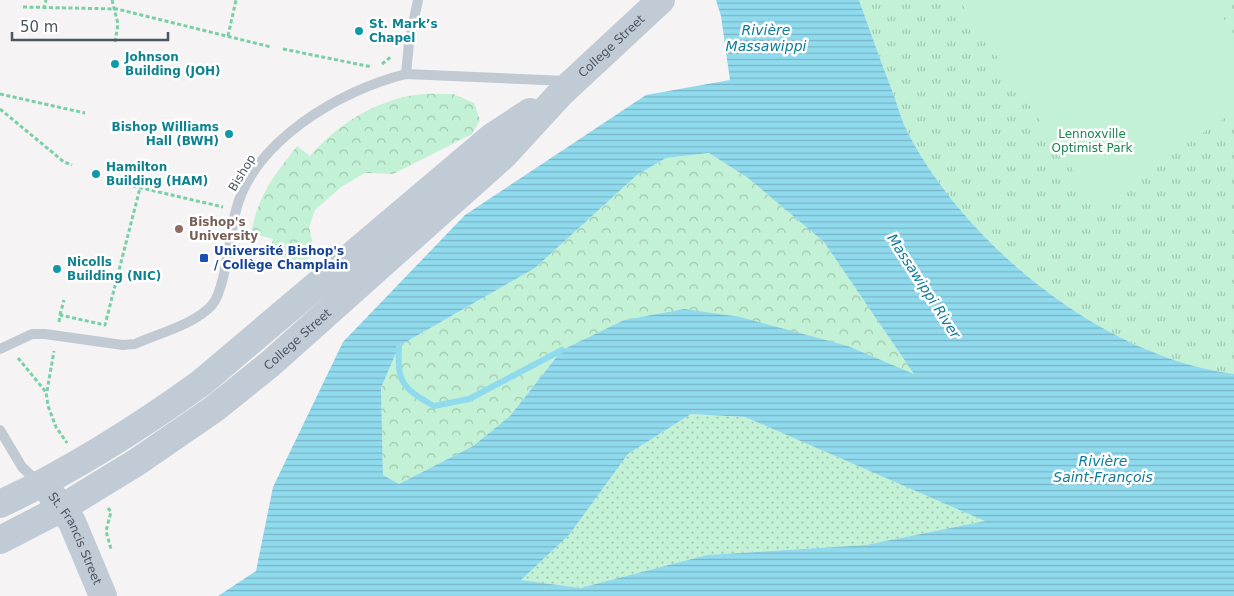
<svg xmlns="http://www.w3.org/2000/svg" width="1234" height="596" viewBox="0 0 1234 596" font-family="'DejaVu Sans',sans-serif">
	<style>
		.grass { fill: url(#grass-dots) }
		.forest { fill: url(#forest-crowns) }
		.park { fill: url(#park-tufts) }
		.pitch { fill: #c3f1d5 }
		.water { fill: url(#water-rules); fill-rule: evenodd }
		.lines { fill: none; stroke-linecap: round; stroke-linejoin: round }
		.stream { stroke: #90daee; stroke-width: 6 }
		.path { stroke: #7ad0a6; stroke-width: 3; stroke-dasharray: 4 2.5; stroke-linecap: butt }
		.lane { stroke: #c1cad2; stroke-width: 10 }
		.secondary { stroke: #c1cbd6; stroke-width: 28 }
		.culture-dot { fill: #0f9aa8; stroke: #fff; stroke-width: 2 }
		.education-dot { fill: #8d6e63; stroke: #fff; stroke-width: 2 }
		.transit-dot { fill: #1a4fb4; stroke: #fff; stroke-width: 2 }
		.labels { text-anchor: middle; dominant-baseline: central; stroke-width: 5; stroke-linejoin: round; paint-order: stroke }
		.culture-label { font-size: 12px; font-weight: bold; fill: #0d838f; stroke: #fff; text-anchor: start }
		.street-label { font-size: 12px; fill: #4a5661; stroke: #fff }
		.park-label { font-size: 12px; fill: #17864f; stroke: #fff }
		.education-label { font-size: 12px; font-weight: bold; fill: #785e54; stroke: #fff; text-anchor: start }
		.transit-label { font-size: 12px; font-weight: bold; fill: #164399; stroke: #fff; text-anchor: start }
		.water-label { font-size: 14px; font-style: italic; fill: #0c7c9b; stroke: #fff }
	</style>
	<defs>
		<pattern id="grass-dots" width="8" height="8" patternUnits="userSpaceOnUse" patternTransform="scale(1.25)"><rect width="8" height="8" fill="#c3f1d5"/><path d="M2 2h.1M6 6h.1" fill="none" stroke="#a0c6b0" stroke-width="1.8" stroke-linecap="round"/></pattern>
		<pattern id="forest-crowns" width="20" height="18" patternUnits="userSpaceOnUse" patternTransform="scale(1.25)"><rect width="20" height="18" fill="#c3f1d5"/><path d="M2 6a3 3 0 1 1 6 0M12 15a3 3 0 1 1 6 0" fill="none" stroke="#a0c6b0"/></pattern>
		<pattern id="park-tufts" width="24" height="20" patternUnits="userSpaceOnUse" patternTransform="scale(1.25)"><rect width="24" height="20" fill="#c3f1d5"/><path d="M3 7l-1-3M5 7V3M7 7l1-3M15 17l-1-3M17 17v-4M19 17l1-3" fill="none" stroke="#a0c6b0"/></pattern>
		<pattern id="water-rules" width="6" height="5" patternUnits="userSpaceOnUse" patternTransform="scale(1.25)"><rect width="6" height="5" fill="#90daee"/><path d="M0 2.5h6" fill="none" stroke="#78b4c4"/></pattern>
	</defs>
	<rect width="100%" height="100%" fill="#f5f3f3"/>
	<polygon class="grass" points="691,414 745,417 986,521 866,545 707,555 580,588 520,580 569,535 628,454"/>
	<g class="forest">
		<path d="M 453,94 L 474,103 L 480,120 L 472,134 L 393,174 L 365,173 L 341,187 L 315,210 L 309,227 L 314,249 L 312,257 L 300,262 L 269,253 L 273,239 L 251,233 C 259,194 273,177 297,146 L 310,156 C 337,125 373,102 414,95 C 427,93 440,94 453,94 Z"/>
		<polygon points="709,153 748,178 824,242 915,375 848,346 684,309 624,320 562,350 510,416 473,446 399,484 383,475 381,388 399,346 535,268 637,175 666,158"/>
	</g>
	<path class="park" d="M 859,0 L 1234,0 L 1234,374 C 1105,357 969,248 909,135 C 902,122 898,107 893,93 C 881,62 870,31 859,0 Z"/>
	<polygon class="pitch" points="959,0 1211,0 1234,34 1234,112 1096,204"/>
	<path class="water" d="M 716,0 L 859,0 C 870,31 881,62 893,93 C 898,107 902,122 909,135 C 969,248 1105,357 1234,374 L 1234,596 L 218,596 L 256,571 L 273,487 L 343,342 L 465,215 L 646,95 L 730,80 L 721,16 ZM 709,153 L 748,178 L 824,242 L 914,374 L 848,346 L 740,317 L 684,309 L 624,320 L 562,350 L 510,416 L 473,446 L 399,484 L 383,475 L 381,388 L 399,346 L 535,268 L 637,175 L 666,158 ZM 691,414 L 745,417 L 985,521 L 866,545 L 707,555 L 580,588 L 521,580 L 569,535 L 628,454 Z"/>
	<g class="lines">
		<path class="stream" d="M 399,346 C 397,382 402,388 434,406 L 469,399 L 562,350"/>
		<g class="path">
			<polyline points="112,0 118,24 115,42"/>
			<polyline points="23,7 117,9 271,47"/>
			<polyline points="44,9 46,0"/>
			<polyline points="228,36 236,0"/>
			<polyline points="283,49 372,67"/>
			<polyline points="382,64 392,56"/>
			<polyline points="0,94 85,113"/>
			<polyline points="0,109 64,162 72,165"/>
			<polyline points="120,183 223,207"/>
			<polyline points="60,315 64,300"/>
			<polyline points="59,322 60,315 105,325 140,188"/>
			<polyline points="18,358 46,392 48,406 56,427 67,443"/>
			<polyline points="47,391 54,351"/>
			<polyline points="108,508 111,512 106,531 111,549"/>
		</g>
		<g class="lane">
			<polyline points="406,74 409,43 418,0"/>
			<path d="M 0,349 L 32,334 L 45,334 L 123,345 L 135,344 C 159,333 194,325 212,305 C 225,290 230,235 235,214 C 251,142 340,90 406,74 L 567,81"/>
			<polyline points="0,430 22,467 39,483"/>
		</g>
		<g class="secondary">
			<path id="s1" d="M 51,494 L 72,522 L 103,596"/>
			<path d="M 0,504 C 71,471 137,429 201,383 L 492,137 L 530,112"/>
			<path id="s2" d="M 0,540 L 62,508 L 137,462 L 214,409 L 270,364 L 504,155 L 561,93 L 661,0"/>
		</g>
	</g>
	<g class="culture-dot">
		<circle cx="359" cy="31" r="5"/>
		<circle cx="115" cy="64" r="5"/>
		<circle cx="229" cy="134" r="5"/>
		<circle cx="96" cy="174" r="5"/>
		<circle cx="57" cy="269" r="5"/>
	</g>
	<circle class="education-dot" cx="179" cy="229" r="5"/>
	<rect class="transit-dot" x="199" y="253" width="10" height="10" rx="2.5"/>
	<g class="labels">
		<g class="culture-label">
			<text x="369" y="24">St. Mark’s<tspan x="369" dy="14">Chapel</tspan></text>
			<text x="125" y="57">Johnson<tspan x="125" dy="14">Building (JOH)</tspan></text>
			<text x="219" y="127" text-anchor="end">Bishop Williams<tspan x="219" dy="14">Hall (BWH)</tspan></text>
			<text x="106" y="167">Hamilton<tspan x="106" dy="14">Building (HAM)</tspan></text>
			<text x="67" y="262">Nicolls<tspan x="67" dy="14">Building (NIC)</tspan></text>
		</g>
		<g class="street-label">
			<text stroke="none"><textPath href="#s2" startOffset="790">College Street</textPath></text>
			<text transform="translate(242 173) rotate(-59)">Bishop</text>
			<text stroke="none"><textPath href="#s2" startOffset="360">College Street</textPath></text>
			<text stroke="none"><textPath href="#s1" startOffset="51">St. Francis Street</textPath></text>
		</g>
		<g class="park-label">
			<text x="1092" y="134">Lennoxville<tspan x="1092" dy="14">Optimist Park</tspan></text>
		</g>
		<g class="education-label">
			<text x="189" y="222">Bishop's<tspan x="189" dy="14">University</tspan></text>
		</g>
		<g class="transit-label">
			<text x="214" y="251">Université Bishop's<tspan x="214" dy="14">/ Collège Champlain</tspan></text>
		</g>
		<g class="water-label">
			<text x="766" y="30">Rivière<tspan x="766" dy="16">Massawippi</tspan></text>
			<text transform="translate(924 286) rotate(57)">Massawippi River</text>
			<text x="1103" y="461">Rivière<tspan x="1103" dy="16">Saint-François</tspan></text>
		</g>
	</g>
	<path d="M12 32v8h156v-8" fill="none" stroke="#4a5661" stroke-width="2.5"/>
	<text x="20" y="32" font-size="15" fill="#4a5661" stroke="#ffffff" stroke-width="4" paint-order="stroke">50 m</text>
</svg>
